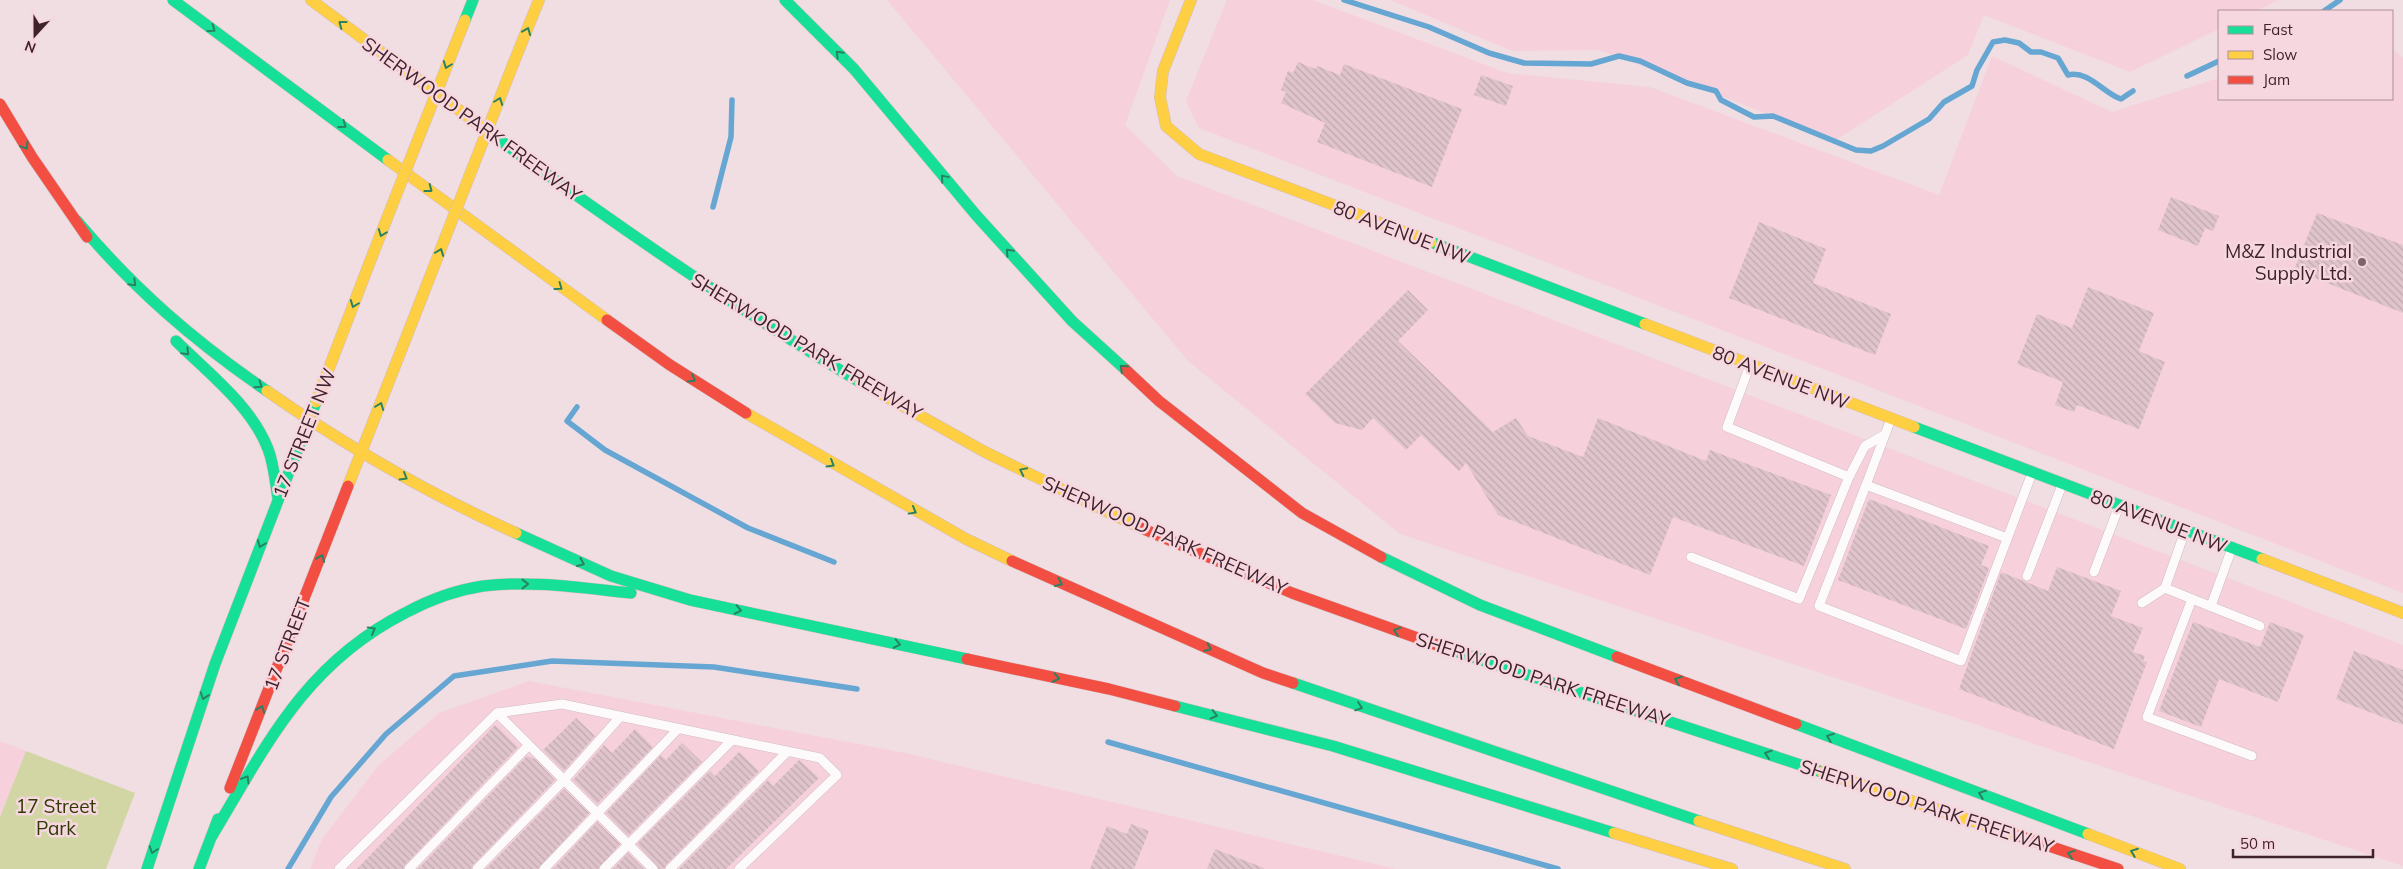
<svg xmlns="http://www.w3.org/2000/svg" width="2403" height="869" viewBox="0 0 2403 869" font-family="Mulish,sans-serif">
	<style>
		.built { fill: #f6d1db }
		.green { fill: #d1d6a4 }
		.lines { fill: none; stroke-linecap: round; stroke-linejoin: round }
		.stream { stroke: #65a6d2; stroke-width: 5.5 }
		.building { fill: url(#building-back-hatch) }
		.lane-casing { stroke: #d2bbc2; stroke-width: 10 }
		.fast-casing { stroke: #d2bbc2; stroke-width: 12 }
		.slow-casing { stroke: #d2bbc2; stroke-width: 12 }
		.jam-casing { stroke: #d2bbc2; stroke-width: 12 }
		.lane { stroke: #fdfafb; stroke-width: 9 }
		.fast { stroke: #16e098; stroke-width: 11 }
		.slow { stroke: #ffcf43; stroke-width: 11 }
		.jam { stroke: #f24e42; stroke-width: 11 }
		.slow-bridge-casing { stroke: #d2bbc2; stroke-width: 12; stroke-linecap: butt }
		.slow-bridge { stroke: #ffcf43; stroke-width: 11 }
		.oneway { stroke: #2a8262 }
		.poi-dot { fill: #7d646b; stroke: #f7d7df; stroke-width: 2 }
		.labels { text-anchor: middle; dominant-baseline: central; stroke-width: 5; stroke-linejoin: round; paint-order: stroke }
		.street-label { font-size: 19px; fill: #3f232b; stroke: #f7d7df }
		.poi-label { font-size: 19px; fill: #3f232b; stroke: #f7d7df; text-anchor: end }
		.park-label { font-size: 19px; fill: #303b03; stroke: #f7d7df }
	</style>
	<defs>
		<pattern id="building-back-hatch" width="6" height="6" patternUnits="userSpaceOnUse" patternTransform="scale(1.25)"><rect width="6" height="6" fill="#e0c4cc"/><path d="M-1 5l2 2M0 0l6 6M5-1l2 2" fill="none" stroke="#c1a8af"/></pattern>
	</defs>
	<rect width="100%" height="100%" fill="#f0dee2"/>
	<g class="built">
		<polygon points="887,0 1170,0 1125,125 1177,176 2403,645 2403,866 1400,534 1188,361"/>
		<polygon points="1227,0 1313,0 1507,73 1650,87 1939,195 1992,56 2112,112 2219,78 2219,99 2392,99 2392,49 2403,57 2403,593 1199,128 1186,101"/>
		<polygon points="1390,0 2279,0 2256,11 2219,11 2219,29 2130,72 1984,15 1968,55 1836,140 1600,50 1512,51"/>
		<polygon points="529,681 905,753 1396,869 310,869 322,839 378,766 439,713"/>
		<polygon points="0,741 26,751 0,817"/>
	</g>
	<polygon class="green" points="26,751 135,793 106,869 0,869 0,817"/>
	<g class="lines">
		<g class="stream">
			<path d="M 1344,0 L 1429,27 L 1489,53 L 1524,63 L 1591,64 L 1619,56 L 1640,61 L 1687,83 L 1716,91 L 1721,100 L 1754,117 L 1773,116 L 1856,150 L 1871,151 L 1883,146 L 1929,119 L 1944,102 L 1972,86 L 1977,70 L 1993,42 L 2005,40 L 2019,43 L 2031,52 L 2041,52 L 2058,58 L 2068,75 C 2089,70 2103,93 2121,99 L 2133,91"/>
			<polyline points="2324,11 2340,0"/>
			<polyline points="2187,76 2219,61"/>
			<polyline points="713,207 731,137 732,100"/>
			<polyline points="577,407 567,421 605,450 748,528 834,562"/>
			<polyline points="1108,742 1558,869"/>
			<polyline points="288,869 331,797 386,734 454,676 552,661 714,667 857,689"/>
		</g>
	</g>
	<g class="building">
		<polygon points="1298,62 1315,69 1317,66 1340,75 1344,64 1462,109 1432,187 1317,142 1325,123 1281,103 1286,92 1281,90 1288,71 1293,73"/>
		<polygon points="1481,75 1513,86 1506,106 1474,95"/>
		<polygon points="2171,197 2219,216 2213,231 2205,228 2198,246 2158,230"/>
		<polygon points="2317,213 2403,245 2403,313 2294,270"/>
		<polygon points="1759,222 1826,249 1813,283 1891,314 1875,355 1729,298"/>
		<polygon points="2088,287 2154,313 2139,351 2165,362 2139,429 2077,405 2074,412 2055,405 2063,382 2017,364 2037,314 2072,328"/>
		<polygon points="1408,290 1428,310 1398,341 1493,432 1516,418 1528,436 1583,457 1598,418 1706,461 1710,450 1831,495 1804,566 1673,517 1650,575 1498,515 1466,463 1459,471 1421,435 1406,450 1373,418 1362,430 1335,423 1305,394"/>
		<polygon points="1869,499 1989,546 1981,565 1989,568 1966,629 1838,580"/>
		<polygon points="2057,567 2121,591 2111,616 2143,628 2133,652 2145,656 2143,661 2147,662 2114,749 1959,689 2001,572 2048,591"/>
		<polygon points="2193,622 2260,647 2270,622 2304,635 2278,702 2219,679 2201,727 2159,711"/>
		<polygon points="2354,651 2403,670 2403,725 2336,699"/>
		<polygon points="576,718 595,736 564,771 543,750"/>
		<polygon points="495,725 518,747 405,865 403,869 357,869"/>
		<polygon points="635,729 653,747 597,804 573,780 604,745 612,753"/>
		<polygon points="682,743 702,762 628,836 606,813 661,755 666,760"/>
		<polygon points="739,752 759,771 666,865 664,869 659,869 637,844 710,771 715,776"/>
		<polygon points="527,756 535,759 555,780 473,865 471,869 418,869"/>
		<polygon points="799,760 819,778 726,869 679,869 768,780 773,786"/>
		<polygon points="564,789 589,813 538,869 486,869"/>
		<polygon points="597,822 620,844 598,869 553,869"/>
		<polygon points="1131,824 1149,831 1134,869 1090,869 1107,826 1127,834"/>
		<polygon points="1215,849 1264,868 1264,869 1207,869"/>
		<polygon points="628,853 644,869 613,869"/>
	</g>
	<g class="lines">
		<defs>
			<g id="lane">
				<polyline points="1750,365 1727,427 1849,477 1865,446 1884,435"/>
				<polyline points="1891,419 1866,485 2007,538"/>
				<polyline points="1866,485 1819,606 1961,661 2032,473"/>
				<polyline points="1691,557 1799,599 1849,477"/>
				<polyline points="2094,572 2119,506"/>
				<polyline points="2027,576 2062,485"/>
				<polyline points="2165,588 2192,599"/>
				<polyline points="2142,603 2165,588 2185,531"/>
				<polyline points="2211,606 2232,548"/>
				<polyline points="497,713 653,869"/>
				<polyline points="2252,756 2147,717 2192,599 2260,626"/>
				<polyline points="339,869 497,713 562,704 820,758 837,775 739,869"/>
				<polyline points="409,869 528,746"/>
				<polyline points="477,869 564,780 620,717"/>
				<polyline points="544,869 678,729"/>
				<polyline points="604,869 732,740"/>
				<polyline points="670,869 787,752"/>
			</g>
			<g id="fast">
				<polyline points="173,0 388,160"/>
				<polyline points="785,0 854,69 976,215 1072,321 1126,370"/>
				<polyline points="465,20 473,0"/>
				<path d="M 490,133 C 610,221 732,306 860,382"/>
				<path d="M 77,221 C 134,289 194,341 267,391"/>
				<polyline points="1431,242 1645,324"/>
				<path d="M 176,341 C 208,373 251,405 268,449 C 274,464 275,482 278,498"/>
				<polyline points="1914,427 2262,559"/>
				<polyline points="516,533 611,576 690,600 967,659"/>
				<polyline points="1381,557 1480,605 1617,657"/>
				<polyline points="1437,645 1822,772"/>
				<polyline points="1293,683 1699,821"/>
				<polyline points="1175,706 1333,746 1614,833"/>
				<polyline points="1796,724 2088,834"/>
				<path d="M 212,836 C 267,744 305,664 405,613 C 429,600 456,590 483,586 C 532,580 582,588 631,593"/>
				<polyline points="147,869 215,664 316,402"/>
				<polyline points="199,869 218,819"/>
			</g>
			<g id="slow">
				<polyline points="311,0 490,133"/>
				<polyline points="1191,0 1163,71 1160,97 1166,126 1199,154 1431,242"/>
				<polyline points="514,62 539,0"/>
				<polyline points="388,160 607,320"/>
				<polyline points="1645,324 1914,427"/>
				<polyline points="860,382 985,452 1139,527"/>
				<path d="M 267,391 C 346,446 429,494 516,533"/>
				<polyline points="316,402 371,259"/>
				<polyline points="746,413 966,539 1012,561"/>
				<polyline points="348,486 422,297"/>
				<polyline points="2262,559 2403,613"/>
				<polyline points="1822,772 2019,836"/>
				<polyline points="1699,821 1845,869"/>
				<polyline points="1614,833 1732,869"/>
				<polyline points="2088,834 2180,869"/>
			</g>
			<g id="jam">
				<polyline points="0,104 32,157 87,237"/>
				<polyline points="607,320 670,365 746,413"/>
				<polyline points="1126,370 1159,401 1302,513 1381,557"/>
				<polyline points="1139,527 1292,593 1437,645"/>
				<polyline points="1012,561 1263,673 1293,683"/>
				<polyline points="1617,657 1796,724"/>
				<polyline points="967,659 1109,689 1175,706"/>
				<polyline points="230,788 348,486"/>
				<polyline points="2019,836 2118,869"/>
			</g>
		</defs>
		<use href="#lane" class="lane-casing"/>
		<use href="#fast" class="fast-casing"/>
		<use href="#slow" class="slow-casing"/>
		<use href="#jam" class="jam-casing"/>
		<use href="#lane" class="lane"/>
		<use href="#fast" class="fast"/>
		<use href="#slow" class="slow"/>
		<use href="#jam" class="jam"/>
		<defs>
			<g id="slow-bridge">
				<polyline points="371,259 465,20"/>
				<polyline points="422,297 514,62"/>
			</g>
		</defs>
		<use href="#slow-bridge" class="slow-bridge-casing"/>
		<use href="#slow-bridge" class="slow-bridge"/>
	</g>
	<defs><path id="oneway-chevron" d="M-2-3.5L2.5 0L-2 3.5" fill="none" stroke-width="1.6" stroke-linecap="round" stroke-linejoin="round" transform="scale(1.25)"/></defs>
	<g class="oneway">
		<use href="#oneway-chevron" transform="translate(342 24) rotate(-143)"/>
		<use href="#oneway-chevron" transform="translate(212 29) rotate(36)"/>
		<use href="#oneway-chevron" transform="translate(527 31) rotate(-68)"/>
		<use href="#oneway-chevron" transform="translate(839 54) rotate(-135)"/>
		<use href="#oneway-chevron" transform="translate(447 65) rotate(111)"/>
		<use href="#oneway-chevron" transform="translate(499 101) rotate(-69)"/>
		<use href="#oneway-chevron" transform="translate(343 125) rotate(36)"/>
		<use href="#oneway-chevron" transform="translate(25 146) rotate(59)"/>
		<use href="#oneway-chevron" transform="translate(944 178) rotate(-130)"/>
		<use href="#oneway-chevron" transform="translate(429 189) rotate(37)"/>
		<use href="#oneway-chevron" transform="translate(382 233) rotate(111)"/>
		<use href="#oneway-chevron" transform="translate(440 252) rotate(-69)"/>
		<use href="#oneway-chevron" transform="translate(1009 252) rotate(-133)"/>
		<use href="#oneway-chevron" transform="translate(133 283) rotate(45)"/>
		<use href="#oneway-chevron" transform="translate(559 287) rotate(36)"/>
		<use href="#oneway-chevron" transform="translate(354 304) rotate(111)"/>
		<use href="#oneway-chevron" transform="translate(186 352) rotate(45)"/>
		<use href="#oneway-chevron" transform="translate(1123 368) rotate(-137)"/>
		<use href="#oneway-chevron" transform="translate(692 379) rotate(32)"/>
		<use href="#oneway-chevron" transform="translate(259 385) rotate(35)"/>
		<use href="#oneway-chevron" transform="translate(380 406) rotate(-69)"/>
		<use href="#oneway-chevron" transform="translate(831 464) rotate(30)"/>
		<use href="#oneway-chevron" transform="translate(1023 471) rotate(-154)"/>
		<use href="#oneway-chevron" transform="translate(404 477) rotate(30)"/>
		<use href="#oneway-chevron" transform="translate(913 511) rotate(29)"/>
		<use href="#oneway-chevron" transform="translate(261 544) rotate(111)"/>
		<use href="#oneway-chevron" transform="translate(321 558) rotate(-69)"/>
		<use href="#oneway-chevron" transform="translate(581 563) rotate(24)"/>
		<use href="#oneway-chevron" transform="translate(1059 583) rotate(24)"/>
		<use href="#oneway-chevron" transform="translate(525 584)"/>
		<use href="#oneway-chevron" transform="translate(738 610) rotate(12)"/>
		<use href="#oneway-chevron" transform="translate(372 630) rotate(-29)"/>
		<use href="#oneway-chevron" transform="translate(1397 631) rotate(-161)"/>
		<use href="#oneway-chevron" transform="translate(897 644) rotate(12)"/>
		<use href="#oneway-chevron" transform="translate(1208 648) rotate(24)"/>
		<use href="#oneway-chevron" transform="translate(1056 678) rotate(12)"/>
		<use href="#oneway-chevron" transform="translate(1678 680) rotate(-159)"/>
		<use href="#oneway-chevron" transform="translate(204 696) rotate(109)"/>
		<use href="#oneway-chevron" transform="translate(1359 707) rotate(19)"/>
		<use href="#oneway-chevron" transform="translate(261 709) rotate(-69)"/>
		<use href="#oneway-chevron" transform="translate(1214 715) rotate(14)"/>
		<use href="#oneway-chevron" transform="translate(1830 737) rotate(-159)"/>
		<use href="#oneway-chevron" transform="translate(1768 754) rotate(-162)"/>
		<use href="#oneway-chevron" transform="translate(246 779) rotate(-59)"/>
		<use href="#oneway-chevron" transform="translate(1982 794) rotate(-159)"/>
		<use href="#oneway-chevron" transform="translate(153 850) rotate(108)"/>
		<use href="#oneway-chevron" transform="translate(2134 852) rotate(-159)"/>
		<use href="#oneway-chevron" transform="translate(2071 854) rotate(-162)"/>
	</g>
	<circle class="poi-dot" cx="2362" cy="262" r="5"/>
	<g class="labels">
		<g class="street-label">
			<text transform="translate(472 119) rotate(36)">SHERWOOD PARK FREEWAY</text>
			<text transform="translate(1402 232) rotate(21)">80 AVENUE NW</text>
			<text transform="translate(807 346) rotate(31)">SHERWOOD PARK FREEWAY</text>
			<text transform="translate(1781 377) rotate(21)">80 AVENUE NW</text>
			<text transform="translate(304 433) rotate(-68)">17 STREET NW</text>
			<text transform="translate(2159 521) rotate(21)">80 AVENUE NW</text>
			<text transform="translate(1165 535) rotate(24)">SHERWOOD PARK FREEWAY</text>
			<text transform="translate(287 644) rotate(-69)">17 STREET</text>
			<text transform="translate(1543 679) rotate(18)">SHERWOOD PARK FREEWAY</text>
			<text transform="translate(1927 806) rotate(18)">SHERWOOD PARK FREEWAY</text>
		</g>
		<g class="poi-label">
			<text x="2352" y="251">M&amp;Z Industrial<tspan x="2352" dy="22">Supply Ltd.</tspan></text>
		</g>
		<g class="park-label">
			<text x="56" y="806">17 Street<tspan x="56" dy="22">Park</tspan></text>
		</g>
	</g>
	<rect x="2218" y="10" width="175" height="90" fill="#f7d7df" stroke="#ad8f97"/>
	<rect x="2228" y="26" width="25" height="8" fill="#16e098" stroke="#ad8f97"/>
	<text x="2263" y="35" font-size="15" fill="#3f232b">Fast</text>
	<rect x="2228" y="51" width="25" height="8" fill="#ffcf43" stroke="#ad8f97"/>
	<text x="2263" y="60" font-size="15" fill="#3f232b">Slow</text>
	<rect x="2228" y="76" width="25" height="8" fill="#f24e42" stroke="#ad8f97"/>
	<text x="2263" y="85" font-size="15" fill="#3f232b">Jam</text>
	<g transform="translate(35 35) rotate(201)" stroke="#f7d7df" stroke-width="4" paint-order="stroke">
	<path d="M0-4L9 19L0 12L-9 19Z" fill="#3f232b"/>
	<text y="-8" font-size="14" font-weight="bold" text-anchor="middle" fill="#3f232b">N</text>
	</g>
	<path d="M2233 849v8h140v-8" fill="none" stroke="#3f232b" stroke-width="2.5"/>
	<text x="2240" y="849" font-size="15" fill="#3f232b" stroke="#f7d7df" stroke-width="4" paint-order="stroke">50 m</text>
</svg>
